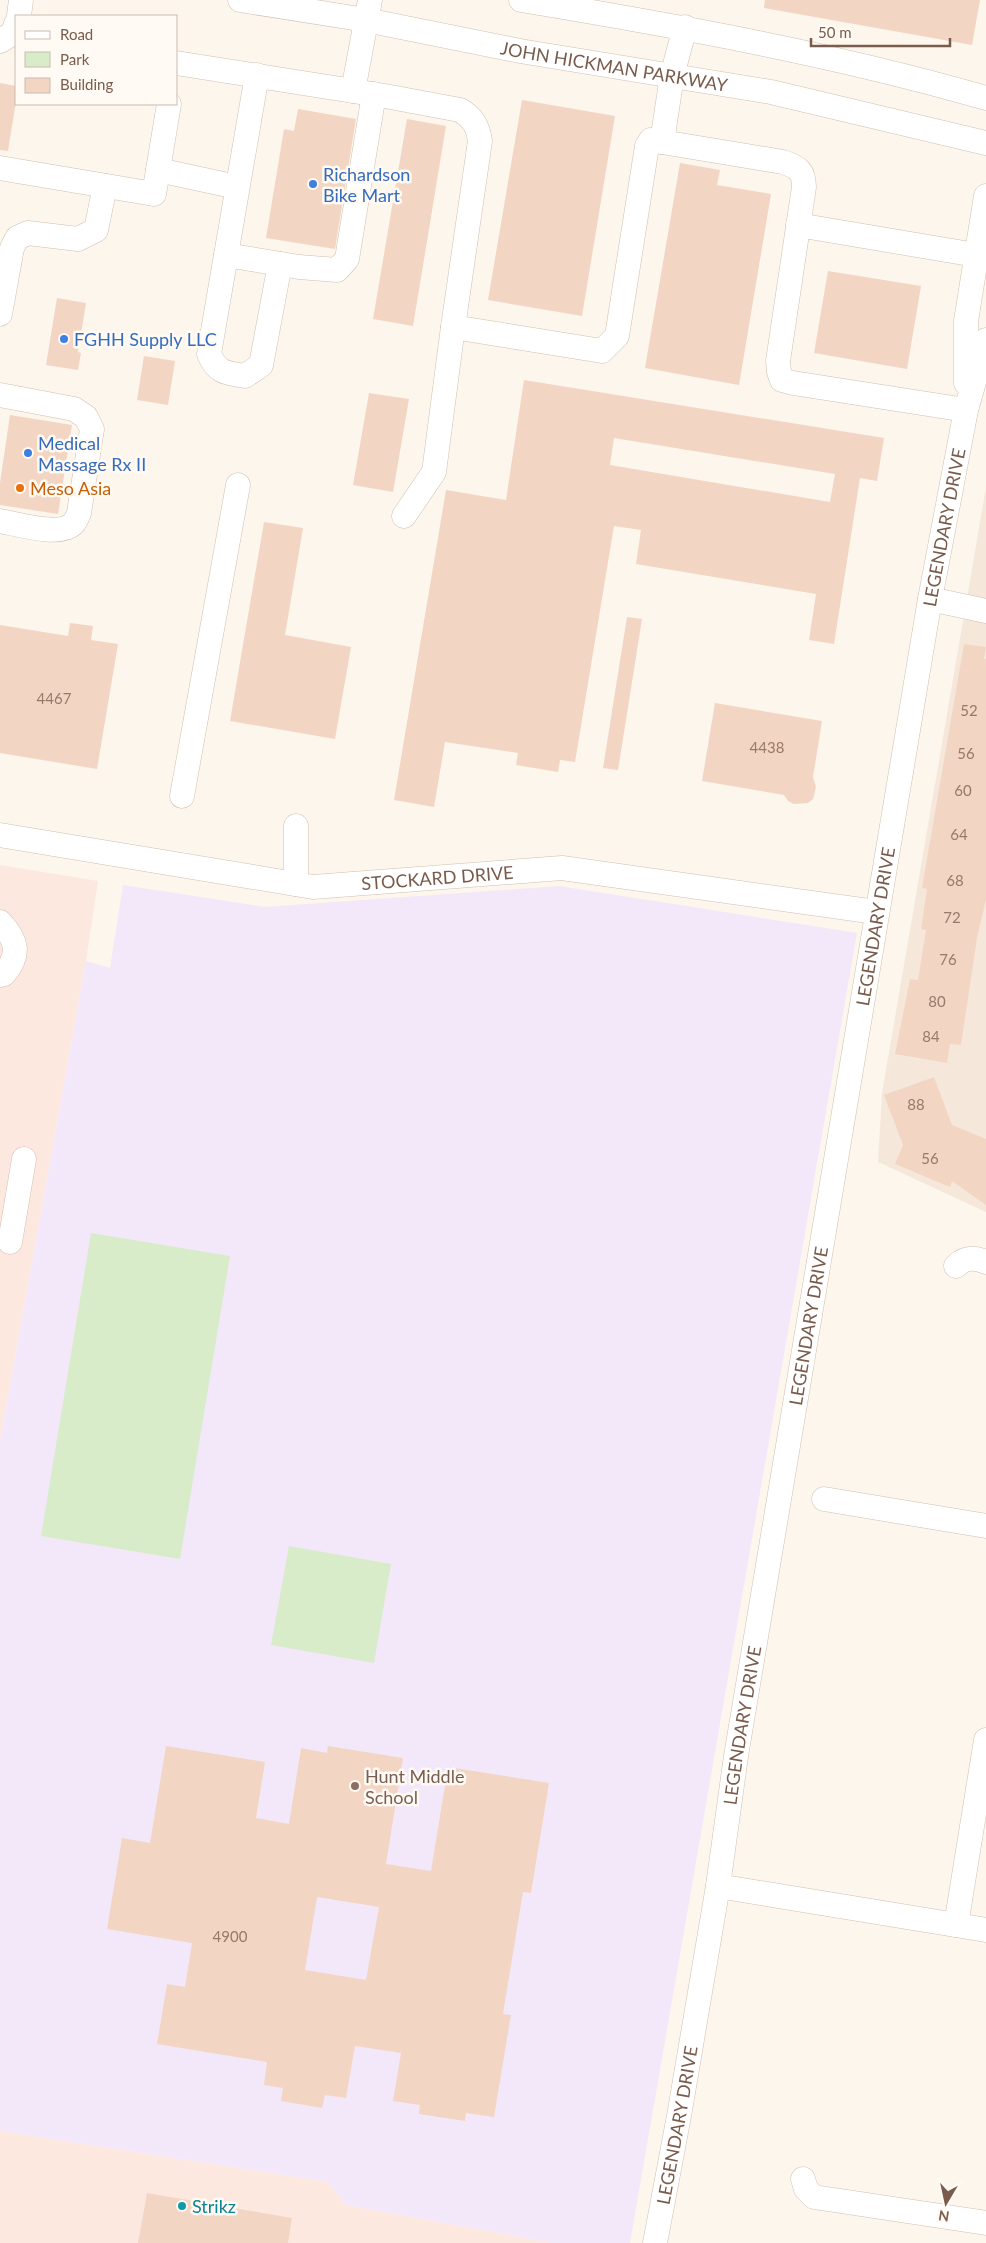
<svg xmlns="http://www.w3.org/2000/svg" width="986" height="2243" viewBox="0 0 986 2243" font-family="Lato,sans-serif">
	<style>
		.residential { fill: #f5e8da }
		.commercial { fill: #fde8e0 }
		.education { fill: #f3e8fa }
		.green { fill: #d8ecc9 }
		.building { fill: #f3d5c3; fill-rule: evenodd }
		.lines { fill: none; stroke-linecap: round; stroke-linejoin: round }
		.minor-casing { stroke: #d1beb0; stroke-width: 25 }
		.minor { stroke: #fff; stroke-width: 24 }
		.shop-dot { fill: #3f7fe0; stroke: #fffaf3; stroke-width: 2 }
		.food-dot { fill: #e8710a; stroke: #fffaf3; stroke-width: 2 }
		.education-dot { fill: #8d6e63; stroke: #fffaf3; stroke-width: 2 }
		.culture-dot { fill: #0f9aa8; stroke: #fffaf3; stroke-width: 2 }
		.labels { text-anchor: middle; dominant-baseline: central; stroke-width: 5; stroke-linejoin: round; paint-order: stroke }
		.number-label { font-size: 15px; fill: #987a6a }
		.street-label { font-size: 18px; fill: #7a5c4d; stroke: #fffaf3 }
		.shop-label { font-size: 18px; fill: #366cbe; stroke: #fffaf3; text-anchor: start }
		.food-label { font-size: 18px; fill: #c56008; stroke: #fffaf3; text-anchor: start }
		.education-label { font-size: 18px; fill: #785e54; stroke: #fffaf3; text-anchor: start }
		.culture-label { font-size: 18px; fill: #0d838f; stroke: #fffaf3; text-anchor: start }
	</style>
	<rect width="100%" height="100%" fill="#fdf6ec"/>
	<polygon class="residential" points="986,487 986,1212 878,1162 882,1093"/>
	<g class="commercial">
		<polygon points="0,865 98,881 86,961 0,1441"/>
		<polygon points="0,2131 328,2182 346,2205 553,2243 0,2243"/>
	</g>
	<polygon class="education" points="123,885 265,907 559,886 857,933 630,2243 553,2243 346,2205 328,2182 0,2131 0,1441 86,961 110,968"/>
	<g class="green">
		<polygon points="91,1233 230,1256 180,1559 41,1536"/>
		<polygon points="289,1546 391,1564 374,1663 271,1645"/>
	</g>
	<g class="building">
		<polygon points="765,0 980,0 972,45 764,8"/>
		<polygon points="0,83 16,86 16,101 8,151 0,150"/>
		<polygon points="522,100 615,116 582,316 488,300"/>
		<polygon points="298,109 356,119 335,249 266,238 284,129 294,131"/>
		<polygon points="407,119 446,126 413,326 373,319"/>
		<polygon points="680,163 720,170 717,185 771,194 739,385 645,368"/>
		<polygon points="828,271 921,286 907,369 814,353"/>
		<polygon points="57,298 86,303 78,352 81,353 78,370 46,365"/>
		<polygon points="144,356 175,361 168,405 137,400"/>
		<path d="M 524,380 L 884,438 L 877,481 L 860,478 L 834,644 L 809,640 L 816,594 L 636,564 L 641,530 L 614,526 L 575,762 L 560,760 L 558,772 L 516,765 L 518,753 L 445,742 L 434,807 L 394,800 L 446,490 L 506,500 ZM 614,438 L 835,474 L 830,502 L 610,465 Z"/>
		<polygon points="369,393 409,399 393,492 353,485"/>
		<polygon points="10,415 72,425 58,514 0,505 0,483"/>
		<polygon points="264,522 303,528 285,635 351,647 335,739 230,721"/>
		<polygon points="627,617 642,619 618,770 603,768"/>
		<polygon points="70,623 93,626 91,640 118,644 97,769 0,753 0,625 68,636"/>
		<polygon points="964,644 986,647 984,659 986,659 986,899 977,938 961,1045 950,1044 947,1063 895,1054 910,979 918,980 926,930 921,929 927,889 922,888"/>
		<polygon points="715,703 822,721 813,777 816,787 813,799 808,803 794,804 788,801 784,795 702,781"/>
		<polygon points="934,1077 952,1125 986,1139 986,1205 952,1181 950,1187 895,1164 903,1145 884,1095"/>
		<path d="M 166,1746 L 265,1762 L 256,1818 L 289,1824 L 301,1748 L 327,1753 L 328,1746 L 403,1758 L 386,1864 L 431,1871 L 448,1767 L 549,1783 L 531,1893 L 523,1892 L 503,2014 L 511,2015 L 494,2117 L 466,2113 L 465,2121 L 419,2114 L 420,2105 L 393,2101 L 401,2053 L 355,2046 L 346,2098 L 325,2095 L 322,2108 L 281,2101 L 283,2088 L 264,2085 L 267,2062 L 157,2044 L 167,1984 L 185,1987 L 192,1943 L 107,1929 L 122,1838 L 150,1843 ZM 317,1897 L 379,1907 L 366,1980 L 305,1970 Z"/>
		<polygon points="147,2193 292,2218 288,2243 138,2243"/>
	</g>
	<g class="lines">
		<defs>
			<g id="minor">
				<path id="s1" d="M 240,0 L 366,20 L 520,51 L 771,92 L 986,143"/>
				<path d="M 521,0 C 678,26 833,54 986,98"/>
				<polyline points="19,16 21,0"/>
				<path d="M 685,27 L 672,76 L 662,142 L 783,162 C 798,167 804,171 804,187 L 778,361 L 779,372 L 782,380 L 793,383 L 966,410"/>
				<polyline points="0,41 13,33 16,24"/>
				<path d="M 176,63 L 385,96 L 460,110 C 473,118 478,126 480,141 L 453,327 L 602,351 L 617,336 L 647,146 L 651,140 L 662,142"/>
				<path d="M 257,75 L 209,354 C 217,373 226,373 245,376 L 261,365 L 280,264"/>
				<polyline points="353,91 370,0"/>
				<polyline points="0,168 154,194 169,104"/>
				<polyline points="158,170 237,187"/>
				<polyline points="798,225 976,255"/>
				<polyline points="226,255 299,267 337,270 347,259 374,94"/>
				<polyline points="0,314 12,248 17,238 28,233 78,239 96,230 105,186"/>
				<polyline points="966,383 966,321 986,196"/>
				<path d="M 0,395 L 74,409 L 86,417 L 92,429 L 79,513 C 77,517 76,521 73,524 C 59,537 18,524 0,521"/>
				<polyline points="404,516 434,472 453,327"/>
				<polyline points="930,599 986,611"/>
				<polyline points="182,796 238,485"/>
				<path id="s2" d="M 0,835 L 313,887 L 562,868 L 876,912"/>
				<polyline points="296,884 296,826"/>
				<path d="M 0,922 C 17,940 21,954 4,974 L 0,975"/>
				<polyline points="10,1242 24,1159"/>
				<path d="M 956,1266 C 965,1257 974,1257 986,1262"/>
				<polyline points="824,1499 986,1526"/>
				<polyline points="718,1886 986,1930"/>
				<polyline points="956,1925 986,1740"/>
				<polyline points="803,2179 806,2189 814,2197 986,2223"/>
				<path id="s3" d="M 655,2243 L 679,2116 L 718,1886 L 736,1756 L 930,599 L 966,410 L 986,340"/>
			</g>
		</defs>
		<use href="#minor" class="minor-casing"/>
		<use href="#minor" class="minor"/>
	</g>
	<g class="shop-dot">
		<circle cx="313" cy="184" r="5"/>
		<circle cx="64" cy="339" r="5"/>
		<circle cx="28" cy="453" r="5"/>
	</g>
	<circle class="food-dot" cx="20" cy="488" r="5"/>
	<circle class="education-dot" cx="355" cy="1786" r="5"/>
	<circle class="culture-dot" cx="182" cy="2206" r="5"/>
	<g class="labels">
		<g class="number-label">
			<text x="54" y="698">4467</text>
			<text x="969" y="710">52</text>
			<text x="767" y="747">4438</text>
			<text x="966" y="753">56</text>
			<text x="963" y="790">60</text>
			<text x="959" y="834">64</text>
			<text x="955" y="880">68</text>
			<text x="952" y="917">72</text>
			<text x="948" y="959">76</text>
			<text x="937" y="1001">80</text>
			<text x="931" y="1036">84</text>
			<text x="916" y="1104">88</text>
			<text x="930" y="1158">56</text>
			<text x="230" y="1936">4900</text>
		</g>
		<g class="street-label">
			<text stroke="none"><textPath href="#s1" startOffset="380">JOHN HICKMAN PARKWAY</textPath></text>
			<text stroke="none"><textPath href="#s3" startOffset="1740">LEGENDARY DRIVE</textPath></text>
			<text stroke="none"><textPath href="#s2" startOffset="442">STOCKARD DRIVE</textPath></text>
			<text stroke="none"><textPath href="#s3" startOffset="1335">LEGENDARY DRIVE</textPath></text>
			<text stroke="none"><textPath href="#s3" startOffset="930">LEGENDARY DRIVE</textPath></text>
			<text stroke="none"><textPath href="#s3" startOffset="525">LEGENDARY DRIVE</textPath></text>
			<text stroke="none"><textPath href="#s3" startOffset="120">LEGENDARY DRIVE</textPath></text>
		</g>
		<g class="shop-label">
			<text x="323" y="174">Richardson<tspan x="323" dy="21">Bike Mart</tspan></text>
			<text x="74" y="339">FGHH Supply LLC</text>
			<text x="38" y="443">Medical<tspan x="38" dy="21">Massage Rx II</tspan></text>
		</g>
		<g class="food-label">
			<text x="30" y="488">Meso Asia</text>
		</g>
		<g class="education-label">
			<text x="365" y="1776">Hunt Middle<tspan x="365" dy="21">School</tspan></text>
		</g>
		<g class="culture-label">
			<text x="192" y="2206">Strikz</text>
		</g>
	</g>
	<rect x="15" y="15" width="162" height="90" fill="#fffaf3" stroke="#cabbb1"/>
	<rect x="25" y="31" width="25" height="8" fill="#ffffff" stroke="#cabbb1"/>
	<text x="60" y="40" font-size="15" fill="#7a5c4d">Road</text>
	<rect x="25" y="52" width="25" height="15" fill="#d8ecc9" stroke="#cabbb1"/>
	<text x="60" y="65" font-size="15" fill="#7a5c4d">Park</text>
	<rect x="25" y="78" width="25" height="15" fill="#f3d5c3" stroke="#cabbb1"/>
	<text x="60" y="90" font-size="15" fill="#7a5c4d">Building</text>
	<g transform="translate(946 2203) rotate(189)" stroke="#fffaf3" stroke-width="4" paint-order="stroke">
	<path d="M0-4L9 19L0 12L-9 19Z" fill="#7a5c4d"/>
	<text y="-8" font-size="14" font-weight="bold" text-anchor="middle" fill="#7a5c4d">N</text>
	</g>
	<path d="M811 38v8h139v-8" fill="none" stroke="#7a5c4d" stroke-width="2.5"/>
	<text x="818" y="38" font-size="15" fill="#7a5c4d" stroke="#fffaf3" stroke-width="4" paint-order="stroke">50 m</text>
</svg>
